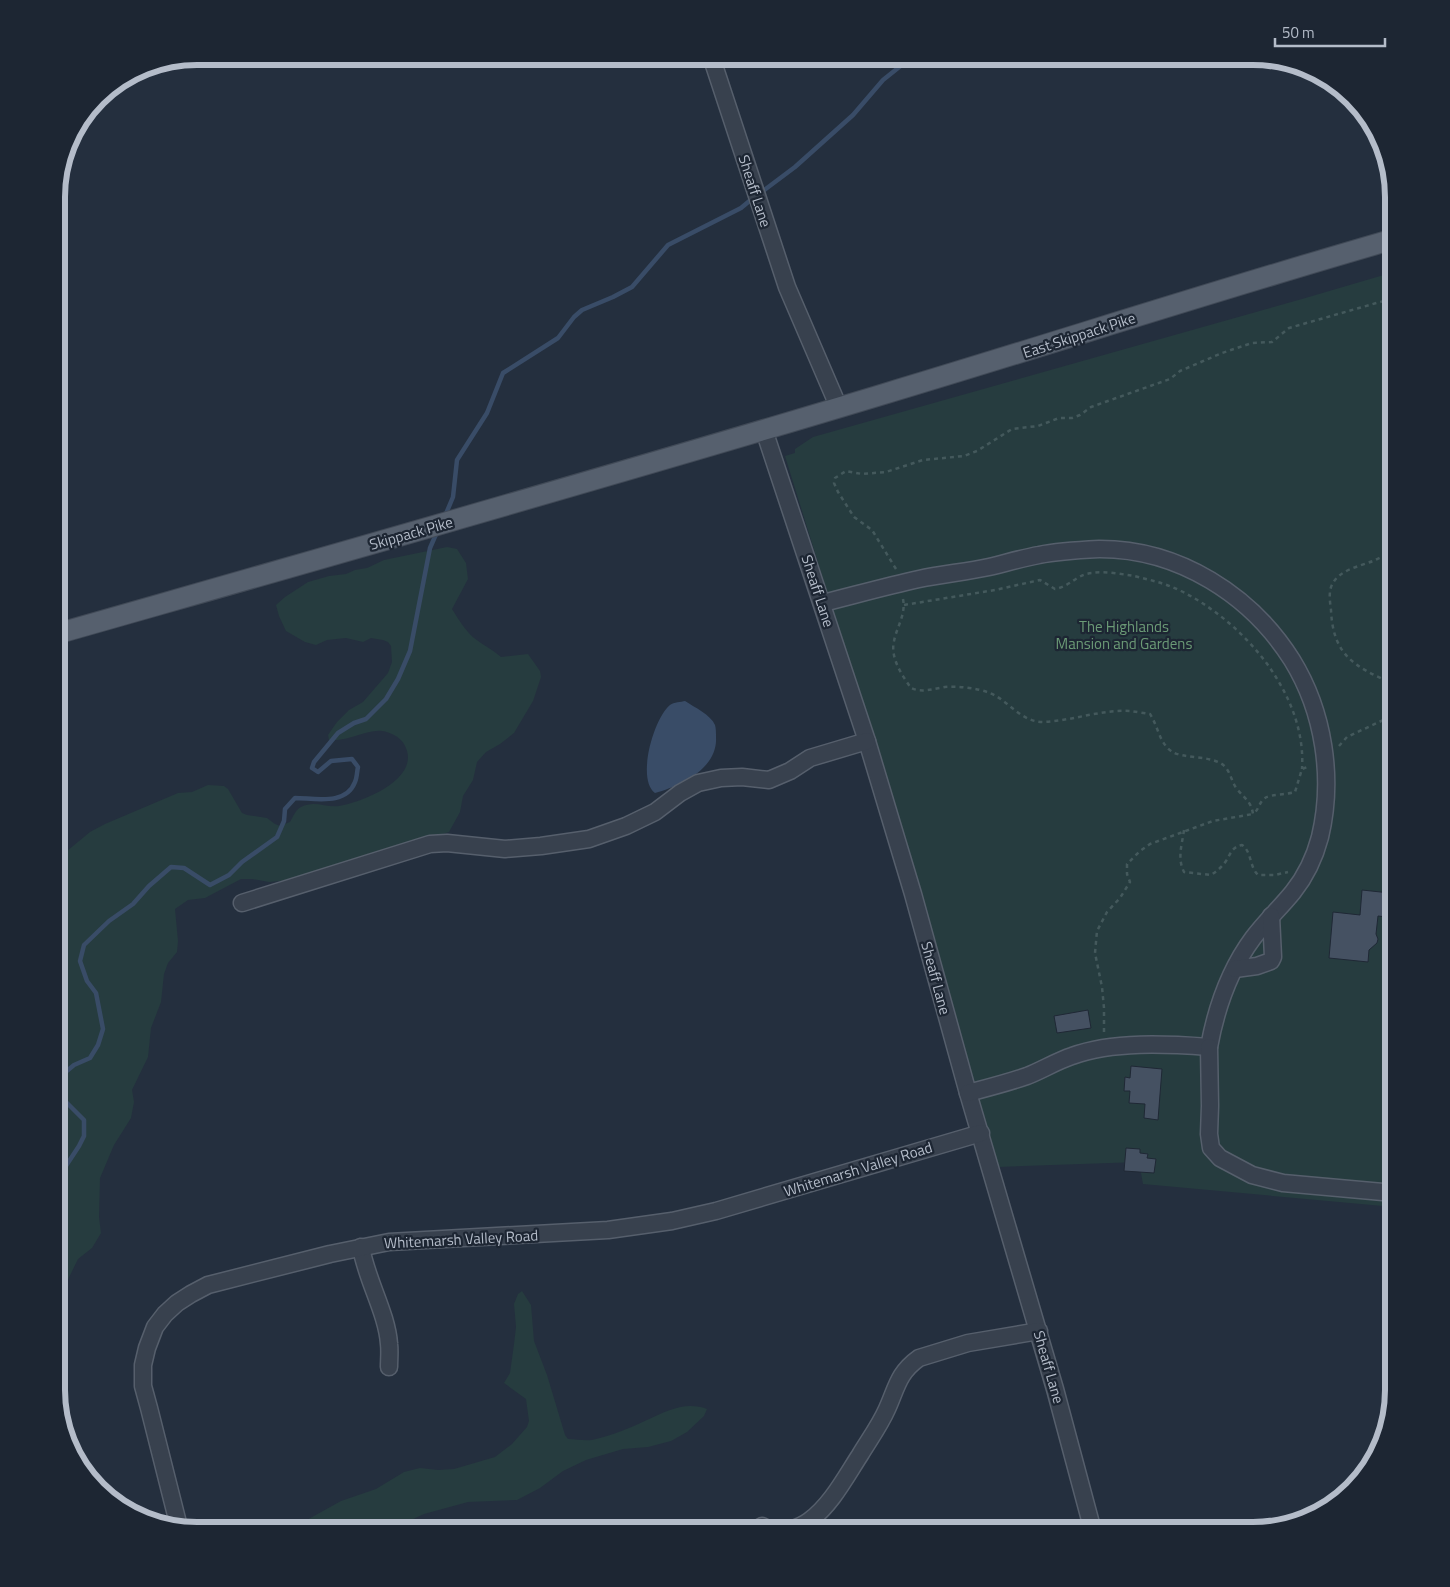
<svg xmlns="http://www.w3.org/2000/svg" width="1450" height="1587" viewBox="0 0 1450 1587" font-family="'Titillium Web',sans-serif">
	<style>
		.green { fill: #263c3f }
		.water { fill: #394c67 }
		.lines { fill: none; stroke-linecap: round; stroke-linejoin: round }
		.stream { stroke: #394c67; stroke-width: 4.5 }
		.building { fill: #455162; stroke: #1f2835 }
		.minor-casing { stroke: #565f6c; stroke-width: 19 }
		.major-casing { stroke: #414a57; stroke-width: 22 }
		.path { stroke: #44595c; stroke-width: 2.5; stroke-dasharray: 4 4; stroke-linecap: butt }
		.minor { stroke: #38414e; stroke-width: 16 }
		.major { stroke: #56606e; stroke-width: 20 }
		.labels { text-anchor: middle; dominant-baseline: central; stroke-width: 4.5; stroke-linejoin: round; paint-order: stroke }
		.street-label { font-size: 15px; fill: #b4bcc9; stroke: #1d2633 }
		.park-label { font-size: 15px; fill: #6b9a76; stroke: #1d2633 }
		.rim { fill: none; stroke: #b4bcc9; stroke-width: 6 }
	</style>
	<rect width="100%" height="100%" fill="#242f3e"/>
	<g class="green">
		<polygon points="1394,272 1394,1207 1143,1184 1139,1162 998,1167 877,753 785,456 795,453 795,449 813,437 1302,299"/>
		<path d="M 447,547 L 457,549 L 466,563 L 468,579 L 452,609 C 458,619 466,631 474,638 C 483,645 493,650 501,657 L 528,654 L 540,671 L 541,677 L 533,701 L 514,733 L 500,744 L 486,752 L 477,762 L 473,780 L 463,796 L 460,812 L 449,832 L 292,880 L 269,882 L 252,879 L 241,879 L 205,898 L 188,900 L 175,909 L 178,941 L 177,952 L 168,963 L 164,974 L 161,1002 L 151,1028 L 148,1057 L 132,1090 L 134,1102 L 131,1118 L 114,1145 L 100,1178 L 99,1217 L 101,1233 L 92,1248 L 78,1259 L 56,1304 L 56,855 L 67,851 L 90,832 L 105,824 L 178,793 L 192,792 L 208,785 L 224,786 L 228,789 L 242,813 L 247,815 L 267,818 L 275,824 L 280,826 L 290,822 C 293,817 296,809 301,807 C 315,800 326,808 339,806 C 363,802 424,778 404,744 C 400,737 390,732 382,731 C 367,729 348,742 329,740 L 328,735 L 337,722 L 349,710 L 363,702 L 388,673 L 392,662 L 391,646 L 388,642 L 383,640 L 371,638 L 363,642 L 346,638 L 327,640 L 316,645 L 305,642 L 286,631 L 279,616 L 276,605 L 285,597 L 308,582 L 329,576 L 346,574 L 355,570 L 367,568 L 384,560 Z"/>
		<path d="M 522,1291 L 531,1305 L 534,1341 L 547,1375 L 565,1435 L 568,1439 C 576,1439 584,1441 592,1440 C 611,1436 630,1428 647,1420 C 667,1411 685,1401 707,1409 L 704,1416 L 687,1432 L 671,1441 L 648,1447 L 623,1449 L 586,1460 L 563,1471 L 540,1488 L 517,1500 L 468,1502 L 424,1514 L 411,1520 L 395,1531 L 279,1531 L 305,1521 L 341,1501 L 376,1489 L 404,1472 L 420,1468 L 438,1470 L 454,1469 L 495,1457 L 512,1444 L 527,1427 L 529,1421 L 526,1399 L 504,1383 L 510,1373 L 514,1344 L 516,1327 L 514,1304 L 518,1294 Z"/>
	</g>
	<path class="water" d="M 685,701 C 694,707 711,715 715,725 C 716,728 716,734 716,737 C 718,768 681,786 655,793 C 636,779 654,718 670,705 C 674,702 681,702 685,701 Z"/>
	<g class="lines">
		<g class="stream">
			<polyline points="759,194 795,167 853,115 883,80 913,56"/>
			<polyline points="445,516 453,497 457,460 487,413 503,373 558,338 574,317 582,310 613,297 632,287 668,245 741,208 753,198"/>
			<path d="M 56,1080 L 74,1065 L 90,1058 L 98,1045 L 103,1029 L 96,993 L 87,981 L 80,961 L 84,945 L 109,921 L 133,904 L 149,886 L 171,867 L 184,868 L 210,885 L 229,875 L 242,862 L 277,837 L 284,821 L 285,809 L 295,798 C 314,798 346,806 355,782 C 357,778 357,771 358,767 L 352,759 L 331,761 L 318,772 L 312,768 L 314,762 L 338,733 L 354,723 L 366,719 L 386,699 L 398,679 L 410,651 L 430,548 L 437,532"/>
			<polyline points="56,1181 79,1146 84,1136 84,1120 63,1099 56,1090"/>
		</g>
	</g>
	<g class="building">
		<polygon points="1362,890 1390,893 1387,917 1378,916 1376,934 1378,939 1377,943 1369,950 1368,962 1329,958 1333,912 1360,915"/>
		<polygon points="1088,1010 1091,1028 1057,1033 1054,1016"/>
		<polygon points="1131,1066 1162,1069 1158,1120 1144,1118 1145,1104 1129,1103 1130,1091 1124,1091 1125,1077 1130,1078"/>
		<polygon points="1126,1148 1140,1149 1140,1153 1148,1154 1147,1158 1156,1159 1154,1173 1124,1171"/>
	</g>
	<g class="lines">
		<defs>
			<g id="minor">
				<polyline points="711,56 787,287 839,408"/>
				<polyline points="764,430 867,741 913,894 968,1093 1055,1389 1093,1531"/>
				<path d="M 823,603 C 855,595 887,586 919,579 C 942,574 966,572 989,567 C 1006,563 1022,558 1039,555 C 1059,551 1080,550 1100,549 C 1179,549 1251,595 1292,660 C 1324,712 1334,778 1320,837 C 1315,856 1305,877 1293,892 C 1280,908 1265,922 1253,938 C 1230,969 1216,1009 1209,1047 C 1167,1044 1113,1041 1072,1056 C 1057,1061 1042,1070 1027,1076 C 1007,1083 987,1088 968,1093"/>
				<polyline points="242,903 430,844 447,843 505,849 541,846 589,839 626,826 655,812 680,793 698,783 721,778 742,777 769,780 790,771 810,758 867,741"/>
				<polyline points="1235,969 1257,966 1271,961 1273,957 1271,916"/>
				<polyline points="1209,1047 1210,1106 1209,1134 1211,1148 1220,1158 1252,1175 1283,1183 1394,1193"/>
				<path d="M 361,1247 C 366,1279 387,1313 389,1344 C 390,1351 389,1360 389,1367"/>
				<polyline points="762,1526 772,1531 778,1531"/>
				<polyline points="179,1527 149,1408 143,1386 143,1365 147,1348 155,1327 165,1314 177,1303 191,1294 208,1285 330,1254 389,1242 608,1230 672,1221 716,1211 981,1133"/>
				<path d="M 788,1531 C 796,1528 802,1526 809,1521 C 831,1505 845,1478 860,1455 C 869,1440 880,1425 887,1409 C 897,1387 898,1373 919,1358 L 968,1343 L 1039,1331"/>
			</g>
			<path id="major" d="M 56,634 C 333,555 609,477 884,394 C 1054,343 1223,288 1394,239"/>
		</defs>
		<use href="#minor" class="minor-casing"/>
		<use href="#major" class="major-casing"/>
		<g class="path">
			<path d="M 1394,551 C 1387,554 1380,558 1373,561 C 1360,566 1340,570 1333,583 C 1328,590 1330,602 1331,610 C 1333,656 1355,667 1394,684"/>
			<polyline points="896,569 872,530 854,517 838,492 834,483 835,478 846,471 862,474 886,472 923,460 964,456 977,451 1012,429 1038,426 1059,418 1072,418 1080,415 1091,407 1170,379 1180,371 1222,353 1252,343 1272,342 1289,328 1394,298"/>
			<path d="M 903,599 C 906,615 897,626 894,641 C 890,658 902,675 911,688 C 922,693 933,689 945,687 C 959,686 977,688 990,693 C 1009,701 1021,722 1043,722 C 1072,721 1102,709 1131,711 C 1137,712 1144,713 1150,714 C 1158,726 1159,742 1171,751 C 1183,760 1216,754 1226,768 C 1231,774 1232,783 1237,789 C 1245,799 1251,801 1253,814 C 1259,810 1259,802 1265,798 C 1271,794 1286,795 1295,792 L 1302,769 L 1310,766"/>
			<path d="M 904,605 L 995,590 L 1040,580 L 1055,589 C 1071,586 1077,574 1092,573 C 1105,571 1121,574 1134,576 C 1150,580 1165,583 1181,591 C 1244,622 1307,695 1302,769"/>
			<polyline points="1339,746 1347,737 1394,715"/>
			<path d="M 1184,830 C 1182,845 1177,858 1184,872 L 1211,875 C 1217,871 1222,867 1226,861 C 1231,853 1232,847 1242,845 C 1252,852 1249,866 1258,875 L 1275,875 L 1288,872"/>
			<polyline points="1104,1032 1104,1008 1102,987 1095,953 1097,931 1107,912 1120,898 1130,882 1127,874 1127,864 1140,851 1150,844 1213,821 1253,814"/>
		</g>
		<use href="#minor" class="minor"/>
		<use href="#major" class="major"/>
	</g>
	<g class="labels">
		<g class="street-label">
			<text transform="translate(755 191) rotate(72)">Sheaff Lane</text>
			<text transform="translate(1079 335) rotate(-18)">East Skippack Pike</text>
			<text transform="translate(411 533) rotate(-16)">Skippack Pike</text>
			<text transform="translate(818 591) rotate(72)">Sheaff Lane</text>
			<text transform="translate(936 978) rotate(75)">Sheaff Lane</text>
			<text transform="translate(858 1169) rotate(-17)">Whitemarsh Valley Road</text>
			<text transform="translate(461 1239) rotate(-3)">Whitemarsh Valley Road</text>
			<text transform="translate(1049 1367) rotate(74)">Sheaff Lane</text>
		</g>
		<g class="park-label">
			<text x="1124" y="626">The Highlands<tspan x="1124" dy="17">Mansion and Gardens</tspan></text>
		</g>
	</g>
	<path d="M0 0H1450V1587H0ZM197 65H1253A132 132 0 0 1 1385 197V1390A132 132 0 0 1 1253 1522H197A132 132 0 0 1 65 1390V197A132 132 0 0 1 197 65Z" fill="#1d2633" fill-rule="evenodd"/>
	<path class="rim" d="M197 65H1253A132 132 0 0 1 1385 197V1390A132 132 0 0 1 1253 1522H197A132 132 0 0 1 65 1390V197A132 132 0 0 1 197 65Z"/>
	<path d="M1275 38v8h110v-8" fill="none" stroke="#b4bcc9" stroke-width="2.5"/>
	<text x="1282" y="38" font-size="15" fill="#b4bcc9" stroke="#1d2633" stroke-width="4" paint-order="stroke">50 m</text>
</svg>
